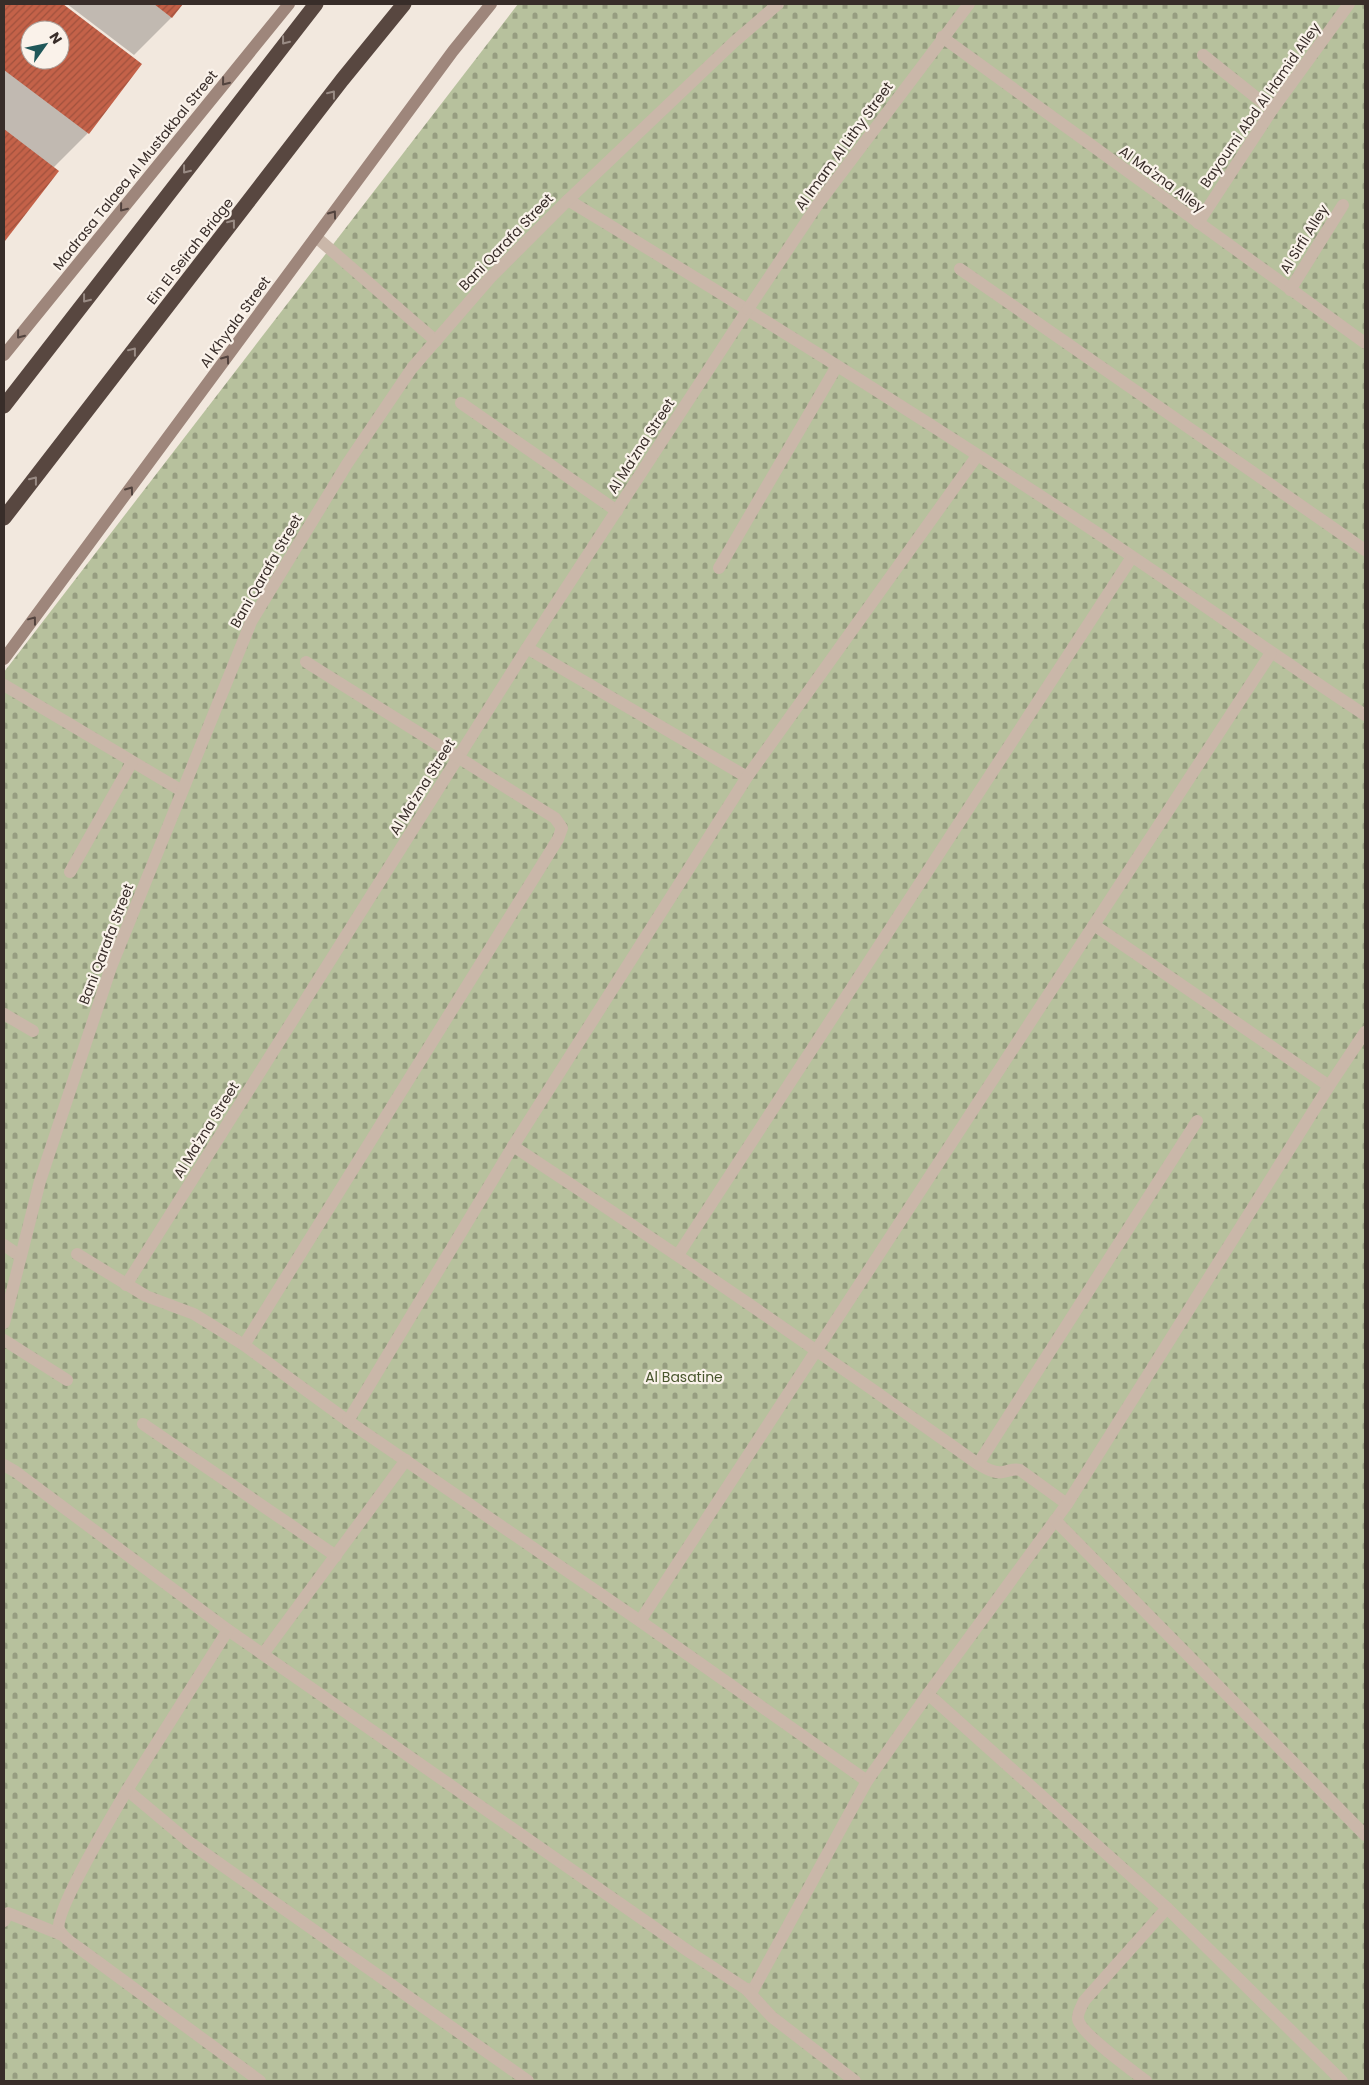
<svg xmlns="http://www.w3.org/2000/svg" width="1369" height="2085" viewBox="0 0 1369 2085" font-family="Poppins,sans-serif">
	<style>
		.cemetery { fill: url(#cemetery-stones) }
		.shadow { fill: #0003; fill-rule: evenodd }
		.building { fill: url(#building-hatch); fill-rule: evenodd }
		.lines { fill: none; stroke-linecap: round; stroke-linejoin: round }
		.lane { stroke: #cab7a9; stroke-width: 12 }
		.street { stroke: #cab7a9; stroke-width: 12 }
		.secondary { stroke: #9e867b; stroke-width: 12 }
		.highway { stroke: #584740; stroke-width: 15 }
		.oneway { stroke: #998b84 }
		.oneway2 { stroke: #52433e }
		.labels { text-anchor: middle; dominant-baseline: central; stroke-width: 4.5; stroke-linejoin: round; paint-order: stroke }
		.street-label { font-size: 14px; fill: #382d29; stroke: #faf2ea }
		.park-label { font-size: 14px; fill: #48562d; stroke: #faf2ea }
	</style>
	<defs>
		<pattern id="cemetery-stones" width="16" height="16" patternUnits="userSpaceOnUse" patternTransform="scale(1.25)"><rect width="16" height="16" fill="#b7c19d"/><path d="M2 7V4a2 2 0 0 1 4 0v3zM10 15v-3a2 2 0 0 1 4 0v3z" fill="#969d80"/></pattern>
		<pattern id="building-hatch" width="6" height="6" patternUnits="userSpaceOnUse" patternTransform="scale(1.25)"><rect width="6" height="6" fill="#c46249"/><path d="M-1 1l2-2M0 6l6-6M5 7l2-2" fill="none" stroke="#a0513d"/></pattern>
	</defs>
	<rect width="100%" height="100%" fill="#f2e8de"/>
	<polygon class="cemetery" points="518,4 1365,4 1365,2081 4,2081 4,672"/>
	<g class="shadow">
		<path d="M 4,4 L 61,4 L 140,64 L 88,133 L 53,168 L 57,171 L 4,241 ZM 30,30 L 60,30 L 60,60 L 30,60 Z"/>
		<polygon points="67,4 181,4 172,17 134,55"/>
	</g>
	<g class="building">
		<path d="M 4,4 L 63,4 L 142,64 L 89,134 L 4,70 ZM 30,30 L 60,30 L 60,60 L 30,60 Z"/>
		<polygon points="154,4 183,4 172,18"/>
		<polygon points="4,129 59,171 5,241 4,240"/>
	</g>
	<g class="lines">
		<g class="lane">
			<path d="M 568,200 C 738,303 907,408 1073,517 C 1171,581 1267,651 1365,715"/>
			<polyline points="316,237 436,341"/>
			<polyline points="960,269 1365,550"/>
			<polyline points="461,403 617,511"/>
			<polyline points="719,568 837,366"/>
			<polyline points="527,648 747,777"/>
			<polyline points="4,685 182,791"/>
			<polyline points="70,872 132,762"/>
			<polyline points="1094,925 1329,1086"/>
			<polyline points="4,1014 33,1031"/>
			<path d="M 513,1146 C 670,1249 825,1355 978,1464 C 986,1468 994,1474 1003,1472 C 1010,1471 1013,1468 1020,1470 L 1067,1504"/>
			<polyline points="4,1245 20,1256"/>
			<polyline points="77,1254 146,1296 194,1314 244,1345 348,1421 640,1621 867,1781"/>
			<polyline points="678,1255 1132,557"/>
			<polyline points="126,1285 527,648 748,309"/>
			<polyline points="4,1323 40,1181 111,967 251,622 347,464 412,368 490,278 568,200 734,42 778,4"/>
			<polyline points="4,1340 67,1380"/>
			<polyline points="244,1345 558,839 562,828 555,818 547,813 306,662"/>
			<polyline points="348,1421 513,1146 747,777 977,456"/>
			<polyline points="143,1424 336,1556"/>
			<polyline points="978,1464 1197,1121"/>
			<polyline points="4,1465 16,1472 228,1630 691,1953 746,1989 753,1990 867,1781 928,1694 1067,1504 1329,1086 1365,1032"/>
			<polyline points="1055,1520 1365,1835"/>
			<polyline points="640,1621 1271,653"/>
			<polyline points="228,1630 127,1790 189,1842 528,2081"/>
			<polyline points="263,1654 406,1460"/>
			<polyline points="928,1694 1167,1908 1342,2081"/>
			<path d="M 127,1790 C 115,1811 54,1912 59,1929 C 62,1937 72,1943 79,1948 L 260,2081"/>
			<polyline points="4,1921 8,1913 62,1935"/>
			<polyline points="746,1989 772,2017 855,2081"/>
			<path d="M 1146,2081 C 1132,2070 1080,2033 1078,2019 C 1077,2013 1082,2006 1084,2001 L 1167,1908"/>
		</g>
		<g class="street">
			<polyline points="942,37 1365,343"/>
			<polyline points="1203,55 1272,110"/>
			<polyline points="1198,223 1272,110 1349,4"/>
			<polyline points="1290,290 1343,205"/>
			<polyline points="748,309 818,204 969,4"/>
		</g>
		<g class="secondary">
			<polyline points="4,355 289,4"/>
			<polyline points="4,659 453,51 491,4"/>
		</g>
		<g class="highway">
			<polyline points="4,406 316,4"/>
			<polyline points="4,518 342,80 404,4"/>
		</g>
	</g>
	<defs><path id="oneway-chevron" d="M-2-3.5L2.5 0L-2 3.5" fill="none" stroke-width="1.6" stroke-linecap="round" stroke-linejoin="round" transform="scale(1.25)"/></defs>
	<g class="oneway">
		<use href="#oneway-chevron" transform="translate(285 41) rotate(128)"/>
		<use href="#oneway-chevron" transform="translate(332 94) rotate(-52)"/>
		<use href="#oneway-chevron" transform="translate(186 170) rotate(128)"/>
		<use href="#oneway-chevron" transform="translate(232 223) rotate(-52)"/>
		<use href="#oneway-chevron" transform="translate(86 299) rotate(128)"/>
		<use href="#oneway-chevron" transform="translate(133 351) rotate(-52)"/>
		<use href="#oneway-chevron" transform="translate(34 480) rotate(-52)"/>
	</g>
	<g class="oneway2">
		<use href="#oneway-chevron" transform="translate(225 82) rotate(129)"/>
		<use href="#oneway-chevron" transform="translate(123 208) rotate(129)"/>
		<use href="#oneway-chevron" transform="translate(333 214) rotate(-54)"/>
		<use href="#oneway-chevron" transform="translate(20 335) rotate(129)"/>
		<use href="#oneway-chevron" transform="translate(226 359) rotate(-54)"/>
		<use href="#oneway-chevron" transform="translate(130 490) rotate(-54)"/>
		<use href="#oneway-chevron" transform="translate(33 620) rotate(-53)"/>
	</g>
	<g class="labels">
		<g class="street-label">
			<text transform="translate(1260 105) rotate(-55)">Bayoumi Abd Al Hamid Alley</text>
			<text transform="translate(844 146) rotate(-54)">Al Imam Al Lithy Street</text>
			<text transform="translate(135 170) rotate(-51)">Madrasa Talaea Al Mustakbal Street</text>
			<text transform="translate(1162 179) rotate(36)">Al Ma'zna Alley</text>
			<text transform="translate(1304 239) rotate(-58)">Al Sirfi Alley</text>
			<text transform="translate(506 242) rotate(-46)">Bani Qarafa Street</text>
			<text transform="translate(190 251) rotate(-52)">Ein El Seirah Bridge</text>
			<text transform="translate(235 322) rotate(-54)">Al Khyala Street</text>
			<text transform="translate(641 446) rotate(-57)">Al Ma'zna Street</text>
			<text transform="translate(266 571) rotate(-60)">Bani Qarafa Street</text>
			<text transform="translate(422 787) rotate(-58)">Al Ma'zna Street</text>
			<text transform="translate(106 944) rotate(-69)">Bani Qarafa Street</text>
			<text transform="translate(206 1130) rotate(-58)">Al Ma'zna Street</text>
		</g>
		<g class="park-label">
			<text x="684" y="1377">Al Basatine</text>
		</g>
	</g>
	<rect width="1369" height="2085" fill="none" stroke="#382d29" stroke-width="10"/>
	<g transform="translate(45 45) rotate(57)"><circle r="24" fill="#faf2ea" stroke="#aca39d"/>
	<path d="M0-4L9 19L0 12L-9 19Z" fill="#1f5759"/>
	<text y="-8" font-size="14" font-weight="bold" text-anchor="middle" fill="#382d29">N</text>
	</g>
</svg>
